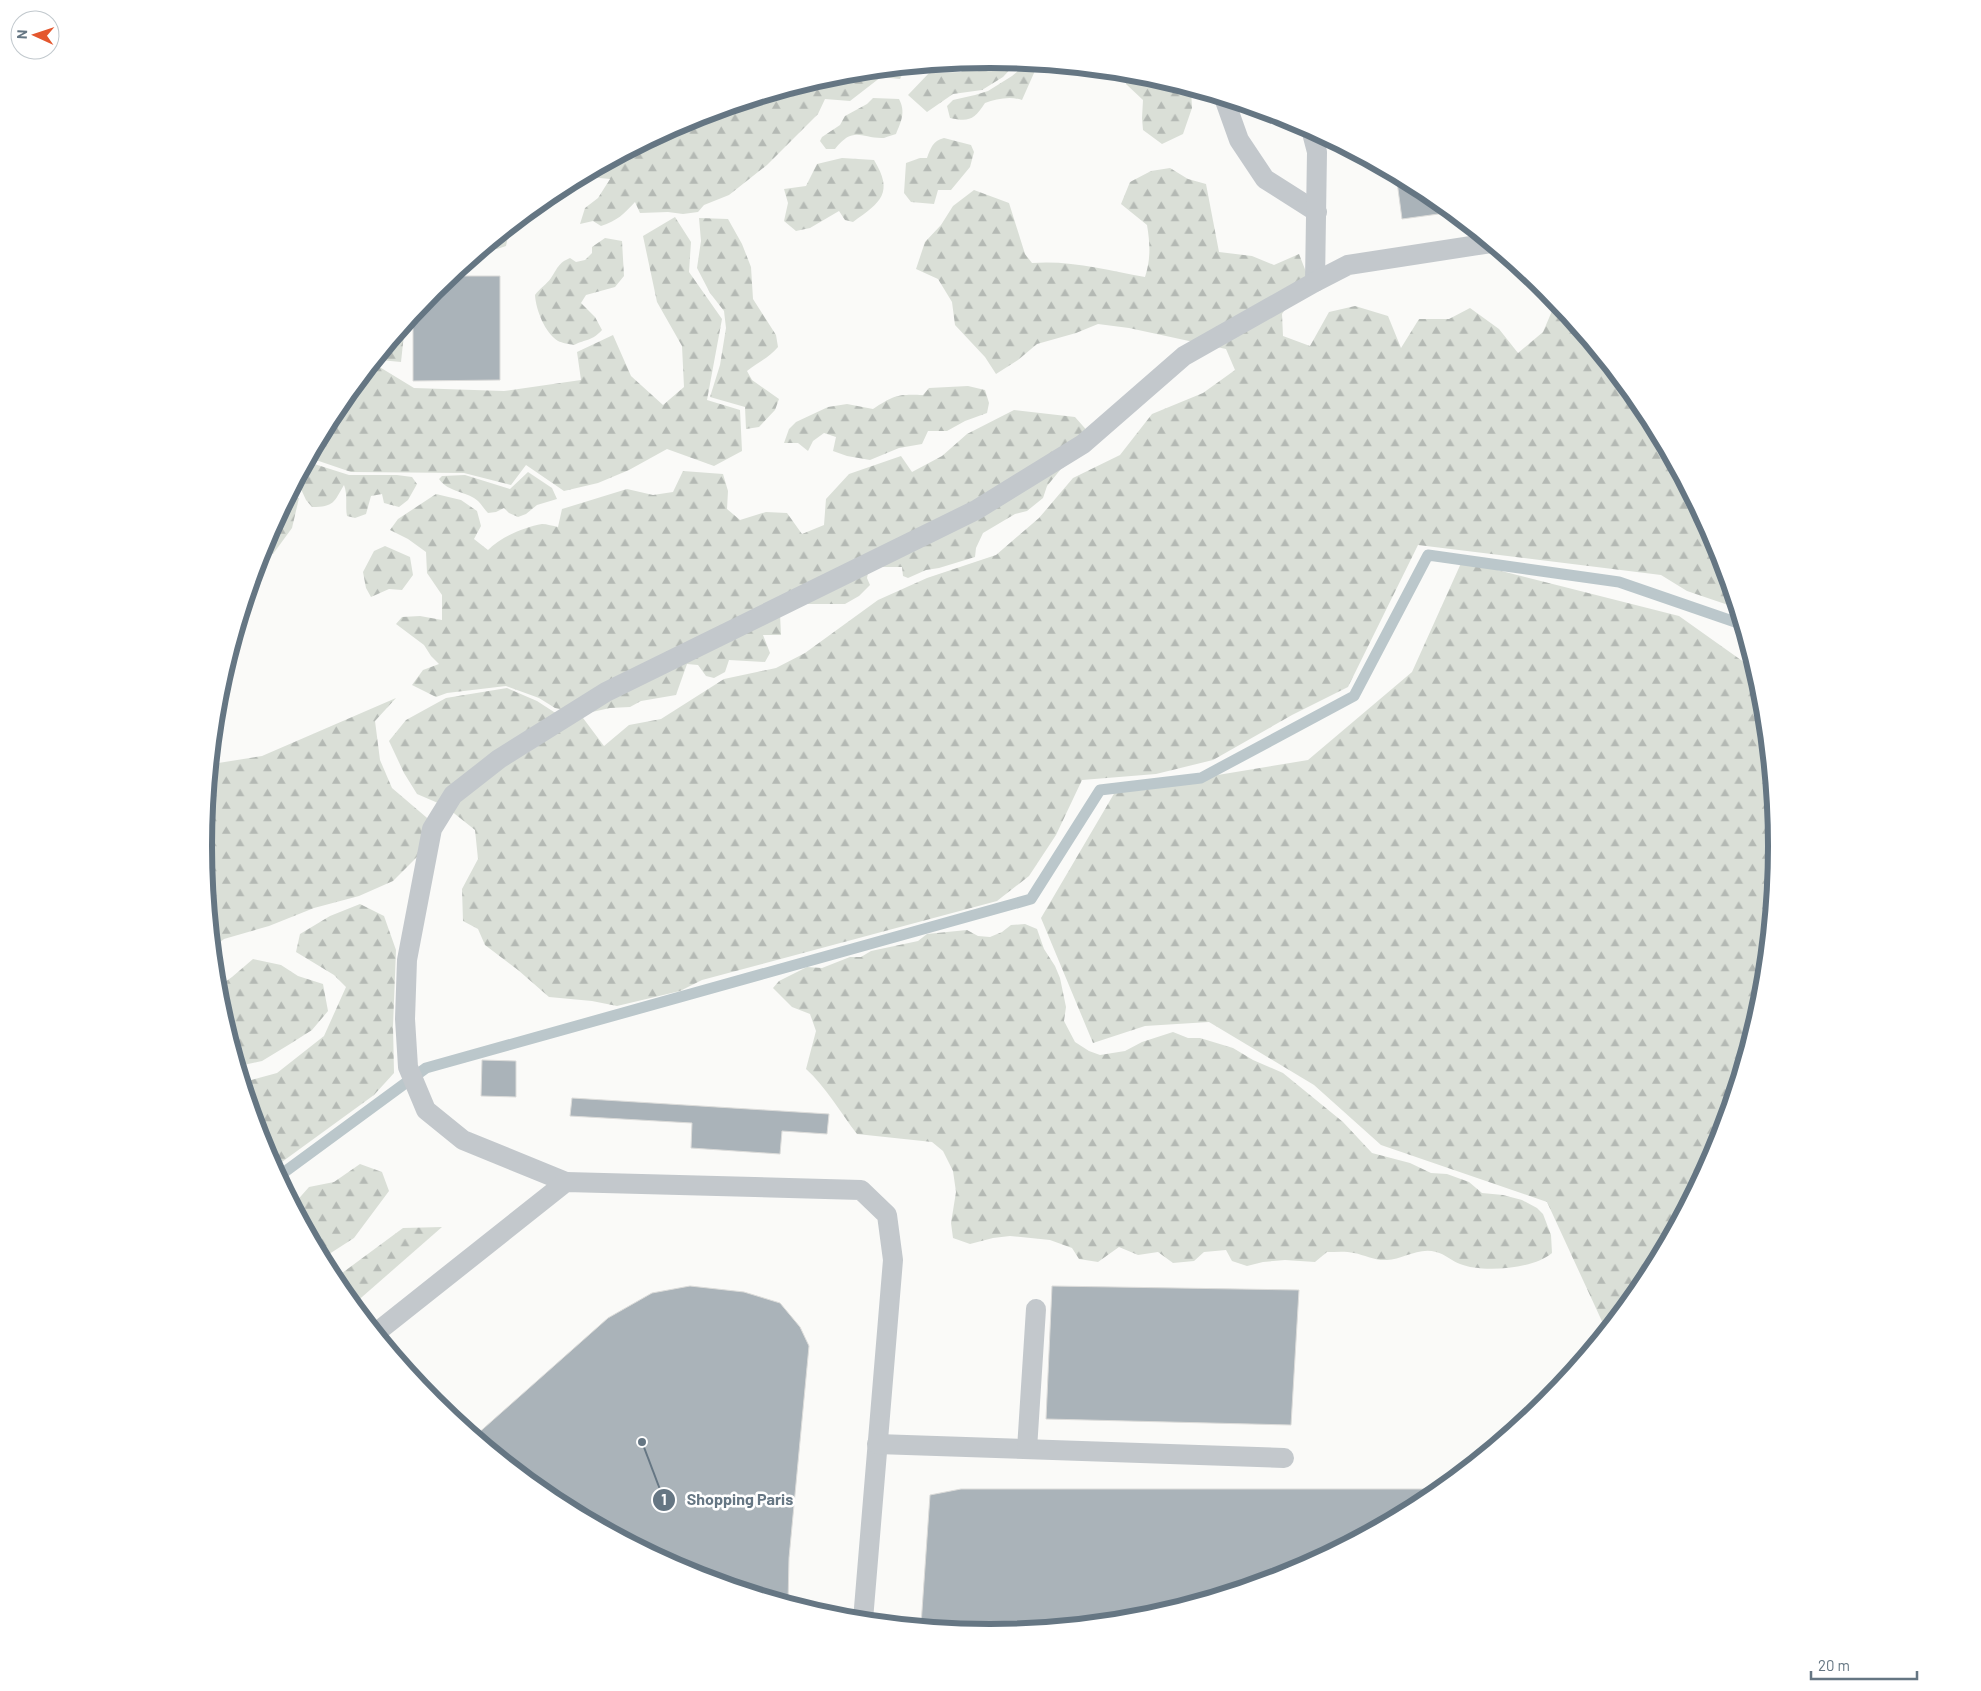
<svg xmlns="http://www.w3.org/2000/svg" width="1981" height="1691" viewBox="0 0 1981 1691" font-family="Barlow,sans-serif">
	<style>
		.forest { fill: url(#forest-firs) }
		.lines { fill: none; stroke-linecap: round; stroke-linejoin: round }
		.stream { stroke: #bbc7cb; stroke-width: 11 }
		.building { fill: #aab3b9; stroke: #dcdcda }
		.service { stroke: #c3c8cc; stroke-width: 20 }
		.rim { fill: none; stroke: #657683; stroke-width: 6 }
		.leader { fill: none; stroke: #657683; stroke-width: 2 }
		.callout-dot { fill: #657683; stroke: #fff; stroke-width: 2 }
		.mark-label { font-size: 15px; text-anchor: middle; font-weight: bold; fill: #fff }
		.callout-label { font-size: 16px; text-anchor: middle; font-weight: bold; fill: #657683; stroke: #fff; stroke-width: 5; stroke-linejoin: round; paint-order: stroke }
	</style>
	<defs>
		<pattern id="forest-firs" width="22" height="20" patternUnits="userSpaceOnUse" patternTransform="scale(1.25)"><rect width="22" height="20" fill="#dadfd7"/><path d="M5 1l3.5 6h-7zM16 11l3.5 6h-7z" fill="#b4b9b4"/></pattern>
	</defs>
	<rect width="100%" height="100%" fill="#fafaf8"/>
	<g class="forest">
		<polygon points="991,59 1018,61 1003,77 982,90 953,94 927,112 908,95 929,73 961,72 972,61"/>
		<path d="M 1038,64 L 1022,100 C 1010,96 996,99 985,103 C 974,120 969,122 950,118 L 947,106 L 953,100 L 975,95 L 988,91 L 1012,76 L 1025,65 Z"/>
		<path d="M 911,67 L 904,71 L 900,79 L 881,77 L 850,101 L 825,99 L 818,114 L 767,165 L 729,195 L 704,205 L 698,212 L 683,214 L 668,212 L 640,213 L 635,202 C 624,214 617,221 601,226 L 593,221 L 580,224 L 585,208 L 598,198 L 610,179 L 589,177 L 574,187 L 551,193 L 690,119 L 837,74 Z"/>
		<polygon points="1126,72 1144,74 1191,88 1192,108 1183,134 1162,144 1143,130 1142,118 1143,100 1126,84"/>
		<path d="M 873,98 L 899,99 C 906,112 901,122 896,134 C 892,135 887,137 884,138 C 861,139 854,125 835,149 L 826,149 L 820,141 L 822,137 L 840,125 L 845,116 L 867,104 Z"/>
		<path d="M 944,138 L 971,145 L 974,152 L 970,167 L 951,190 L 938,190 L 934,204 L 911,202 L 904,193 L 906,163 L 920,158 L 927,158 C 931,147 933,141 944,138 Z"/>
		<path d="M 842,158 L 874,160 C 894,193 881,202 853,222 L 845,220 L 839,211 L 810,228 L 796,231 L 784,221 L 788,203 L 784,189 L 806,186 L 817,164 Z"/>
		<path d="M 1170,168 L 1188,179 L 1206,184 L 1219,252 L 1252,256 L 1274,265 L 1299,254 L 1308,277 L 1282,314 L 1283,336 L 1310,346 L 1329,312 L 1355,306 L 1388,316 L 1401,348 L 1419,319 L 1449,319 L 1470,308 L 1499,329 L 1518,353 L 1543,332 L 1555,304 L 1558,303 L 1645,409 L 1717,545 L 1737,608 L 1687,591 L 1661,575 L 1418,545 L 1348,687 L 1292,715 L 1213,760 L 1156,774 L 1082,780 L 1056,835 L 1029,876 L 997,901 L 702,980 L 680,991 L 617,1006 L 592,1001 L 549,997 L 518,970 L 485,945 L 478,929 L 463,921 L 462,889 L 478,859 L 475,830 L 445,806 L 417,794 L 404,773 L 389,741 L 406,720 L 446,698 L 507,688 L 537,701 L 554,712 L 583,718 L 604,746 L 629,725 L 661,719 L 724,679 L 776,668 L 805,653 L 878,600 L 927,578 L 996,555 L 1039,518 L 1073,478 L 1120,455 L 1152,414 L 1203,393 L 1235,370 L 1226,349 L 1129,328 L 1098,324 L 1076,333 L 1037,344 L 1018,360 L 996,374 L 985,357 L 955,325 L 952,302 L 938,279 L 916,269 L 925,242 L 941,225 L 953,206 L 974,190 L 1009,203 L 1025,254 L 1032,263 C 1070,260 1107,270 1145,277 C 1151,259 1150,243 1147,225 L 1121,204 L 1130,182 L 1151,171 Z"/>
		<polygon points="675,217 691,242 689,272 722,319 707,400 740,410 742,451 714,466 667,449 629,470 598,483 564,491 526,465 511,485 464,473 351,472 310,458 337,408 373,363 414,388 504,391 581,380 577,352 613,335 631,376 663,405 684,387 682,346 657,302 643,236"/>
		<path d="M 699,218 L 728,219 L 742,244 L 751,267 L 753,299 L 776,335 L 778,347 C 769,358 758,362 747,371 L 752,380 L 779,399 L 775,410 L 759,427 L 746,429 L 745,407 L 710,397 L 720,365 L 726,328 L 724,311 L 710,293 L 697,268 L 701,241 Z"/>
		<polygon points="510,227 506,246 497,249 491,248 486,256 478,257 477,254"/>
		<path d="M 605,238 L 622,241 L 624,276 L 615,287 L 586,295 L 581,303 L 595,317 L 602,330 C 592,341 586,339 574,345 C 569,344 562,343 558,341 C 545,333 536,310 535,295 C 539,289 547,284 551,278 C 558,268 558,263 570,258 L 576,262 L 585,260 L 592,253 L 592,247 Z"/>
		<polygon points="405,325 401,362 380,360 378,358"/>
		<path d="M 968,386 L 985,390 L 989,403 L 987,413 L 965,421 L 947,431 L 928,431 L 922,444 L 899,448 L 870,460 L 847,456 L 833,451 L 836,437 L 824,433 L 813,441 L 808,451 L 798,443 L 784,443 L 789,429 L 796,422 L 828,407 L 847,404 L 873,409 C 894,395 898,394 923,395 L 929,388 Z"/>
		<path d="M 1014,410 L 1075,417 L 1090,434 L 1073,460 L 1061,469 L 1047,486 L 1043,498 L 1027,511 L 1015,514 L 983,533 L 976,548 L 975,557 L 939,568 L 926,570 L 908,578 L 903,576 L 902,567 L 876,567 L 868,573 L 867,578 L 870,585 L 859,596 L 845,604 L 801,604 L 780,614 L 781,635 L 763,635 L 770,653 L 765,662 L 729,660 L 725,672 L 714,678 L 706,676 L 698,665 L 687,664 L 676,695 L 641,701 L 630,707 L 610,708 L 583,714 L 555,708 L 539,698 L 506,686 L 447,693 L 436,697 L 412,685 L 423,670 L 439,664 L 431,656 L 424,645 L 396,624 L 402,617 L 420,616 L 442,620 L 442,595 L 427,573 L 426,552 L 408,539 L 390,530 L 398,519 L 436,494 L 461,500 L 477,511 L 481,526 L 474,539 L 488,550 C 501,537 524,527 542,524 C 547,524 553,526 558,527 L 562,509 L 627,489 L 653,495 L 673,492 L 683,471 L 723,474 L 728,491 L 727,509 L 740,520 L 766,512 L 787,513 L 802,534 L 824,525 L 826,499 L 849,474 L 901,456 L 912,472 L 942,456 L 967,434 Z"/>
		<path d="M 308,462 L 349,475 L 397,475 L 412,477 L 417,484 L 408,500 L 399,507 L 384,503 L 382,494 L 371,496 L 366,514 L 355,518 L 347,516 C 345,506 348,495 344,485 C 334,502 334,507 312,507 L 306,500 L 300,487 L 296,484 Z"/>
		<path d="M 528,472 L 552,488 L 557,499 L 537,505 L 526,514 L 518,517 L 509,513 L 504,508 L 496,512 L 488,513 C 484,509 482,505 478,501 C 469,492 447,492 439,479 L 442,476 L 465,475 L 510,489 Z"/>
		<polygon points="288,498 299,498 292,528 273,554 261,554 264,544"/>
		<polygon points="385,546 410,557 413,575 402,590 389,589 371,597 366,588 363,572 374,551"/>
		<polygon points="1462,561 1679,616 1755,670 1762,692 1777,846 1762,999 1717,1147 1644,1283 1606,1330 1547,1202 1381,1145 1314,1085 1209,1022 1145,1026 1093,1043 1041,918 1115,792 1308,760 1412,672"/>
		<polygon points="396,698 375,721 380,760 392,788 433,823 422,852 393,881 359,896 314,908 269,926 224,939 214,947 204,845 212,764 262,756"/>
		<polygon points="360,904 384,916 396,950 393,1026 394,1073 374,1095 275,1167 264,1146 244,1082 277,1073 324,1036 346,987 334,975 296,952 300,934 330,916"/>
		<path d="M 1025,924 L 1037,929 L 1044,949 L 1055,966 L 1060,978 L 1066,1007 L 1064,1021 L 1075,1042 L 1089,1051 L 1100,1055 L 1125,1051 L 1142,1042 L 1173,1032 L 1188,1038 L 1200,1038 L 1233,1048 L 1253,1060 L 1283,1073 L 1343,1122 L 1372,1153 L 1410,1163 L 1431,1173 L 1447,1174 L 1469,1182 L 1482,1193 L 1503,1195 L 1522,1200 L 1537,1208 L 1543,1214 L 1551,1235 L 1552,1253 C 1534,1269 1482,1273 1460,1264 C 1452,1261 1445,1254 1436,1252 C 1418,1247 1402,1260 1387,1260 C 1375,1261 1365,1255 1354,1253 C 1346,1251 1336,1252 1327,1252 L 1315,1262 L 1285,1260 L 1263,1262 L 1247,1266 L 1232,1261 L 1226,1250 L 1204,1252 L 1194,1261 L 1173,1263 L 1158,1252 L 1138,1255 L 1119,1247 L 1098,1262 L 1079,1259 L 1072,1248 L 1050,1240 L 1010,1236 L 993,1238 L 970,1244 L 953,1238 L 951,1223 L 956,1192 L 953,1171 L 943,1151 L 932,1142 L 857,1134 C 840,1112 826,1087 806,1069 L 816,1031 L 810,1014 L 792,1007 L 773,988 L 779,981 L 807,967 L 822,968 L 850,957 L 861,957 L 871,951 L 918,941 L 927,934 L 967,930 L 978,936 L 990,937 L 1002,932 L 1011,925 Z"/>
		<polygon points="253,959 281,965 298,976 323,984 328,1011 312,1030 290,1044 262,1061 239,1066 219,999 218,987 232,977"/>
		<polygon points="360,1164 382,1172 389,1191 354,1238 323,1258 294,1204 309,1187 334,1182"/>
		<polygon points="442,1227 354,1304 334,1279 403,1228"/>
	</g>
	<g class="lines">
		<polyline class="stream" points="279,1176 426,1068 1031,899 1100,790 1201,778 1354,696 1428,555 1619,582 1741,624"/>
	</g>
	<g class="building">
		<polygon points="1396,174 1428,192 1453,212 1402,219"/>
		<polygon points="450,276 500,276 500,380 413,381 413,315 434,289"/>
		<polygon points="482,1060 516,1061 516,1097 481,1096"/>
		<polygon points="572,1098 829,1114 827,1134 782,1131 780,1154 691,1148 692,1123 570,1116"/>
		<polygon points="690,1286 744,1292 780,1303 800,1327 809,1346 789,1558 788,1602 689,1572 553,1499 475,1436 608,1318 652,1293"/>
		<polygon points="1052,1286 1299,1290 1291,1425 1046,1419"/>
		<polygon points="961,1489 1440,1489 1427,1500 1291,1572 1144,1617 990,1632 921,1625 930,1495"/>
	</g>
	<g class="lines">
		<g class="service">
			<polyline points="1224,98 1239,140 1265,179 1317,212"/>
			<polyline points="1311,129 1317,152 1315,282"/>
			<polyline points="566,1182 463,1140 426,1110 408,1067 405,1019 407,960 432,829 453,795 499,759 606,692 976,510 1083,444 1184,356 1315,282 1348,265 1491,243"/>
			<polyline points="377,1332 566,1182 861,1190 887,1215 893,1260 863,1620"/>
			<polyline points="877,1444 1284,1458"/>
			<polyline points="1027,1449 1036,1309"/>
		</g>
	</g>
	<path d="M0 0H1981V1691H0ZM212 846a778 778 0 1 1 1556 0a778 778 0 1 1-1556 0Z" fill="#fff" fill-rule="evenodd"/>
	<path class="rim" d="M212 846a778 778 0 1 1 1556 0a778 778 0 1 1-1556 0Z"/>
	<path class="leader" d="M642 1442L664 1500"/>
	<g class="callout-dot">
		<circle cx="642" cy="1442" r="5"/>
		<circle cx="664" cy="1500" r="12"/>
	</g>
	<g class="mark-label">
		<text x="664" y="1505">1</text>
	</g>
	<g class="callout-label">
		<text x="740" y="1505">Shopping Paris</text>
	</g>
	<g transform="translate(35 35) rotate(273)"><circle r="24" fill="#ffffff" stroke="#c1c8cd"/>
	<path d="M0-4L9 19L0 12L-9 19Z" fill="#e4572e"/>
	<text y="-8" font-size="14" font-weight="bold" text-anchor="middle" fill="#657683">N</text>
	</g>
	<path d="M1811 1671v8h106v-8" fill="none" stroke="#657683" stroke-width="2.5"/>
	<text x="1818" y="1671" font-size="15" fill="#657683" stroke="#ffffff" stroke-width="4" paint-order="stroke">20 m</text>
</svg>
